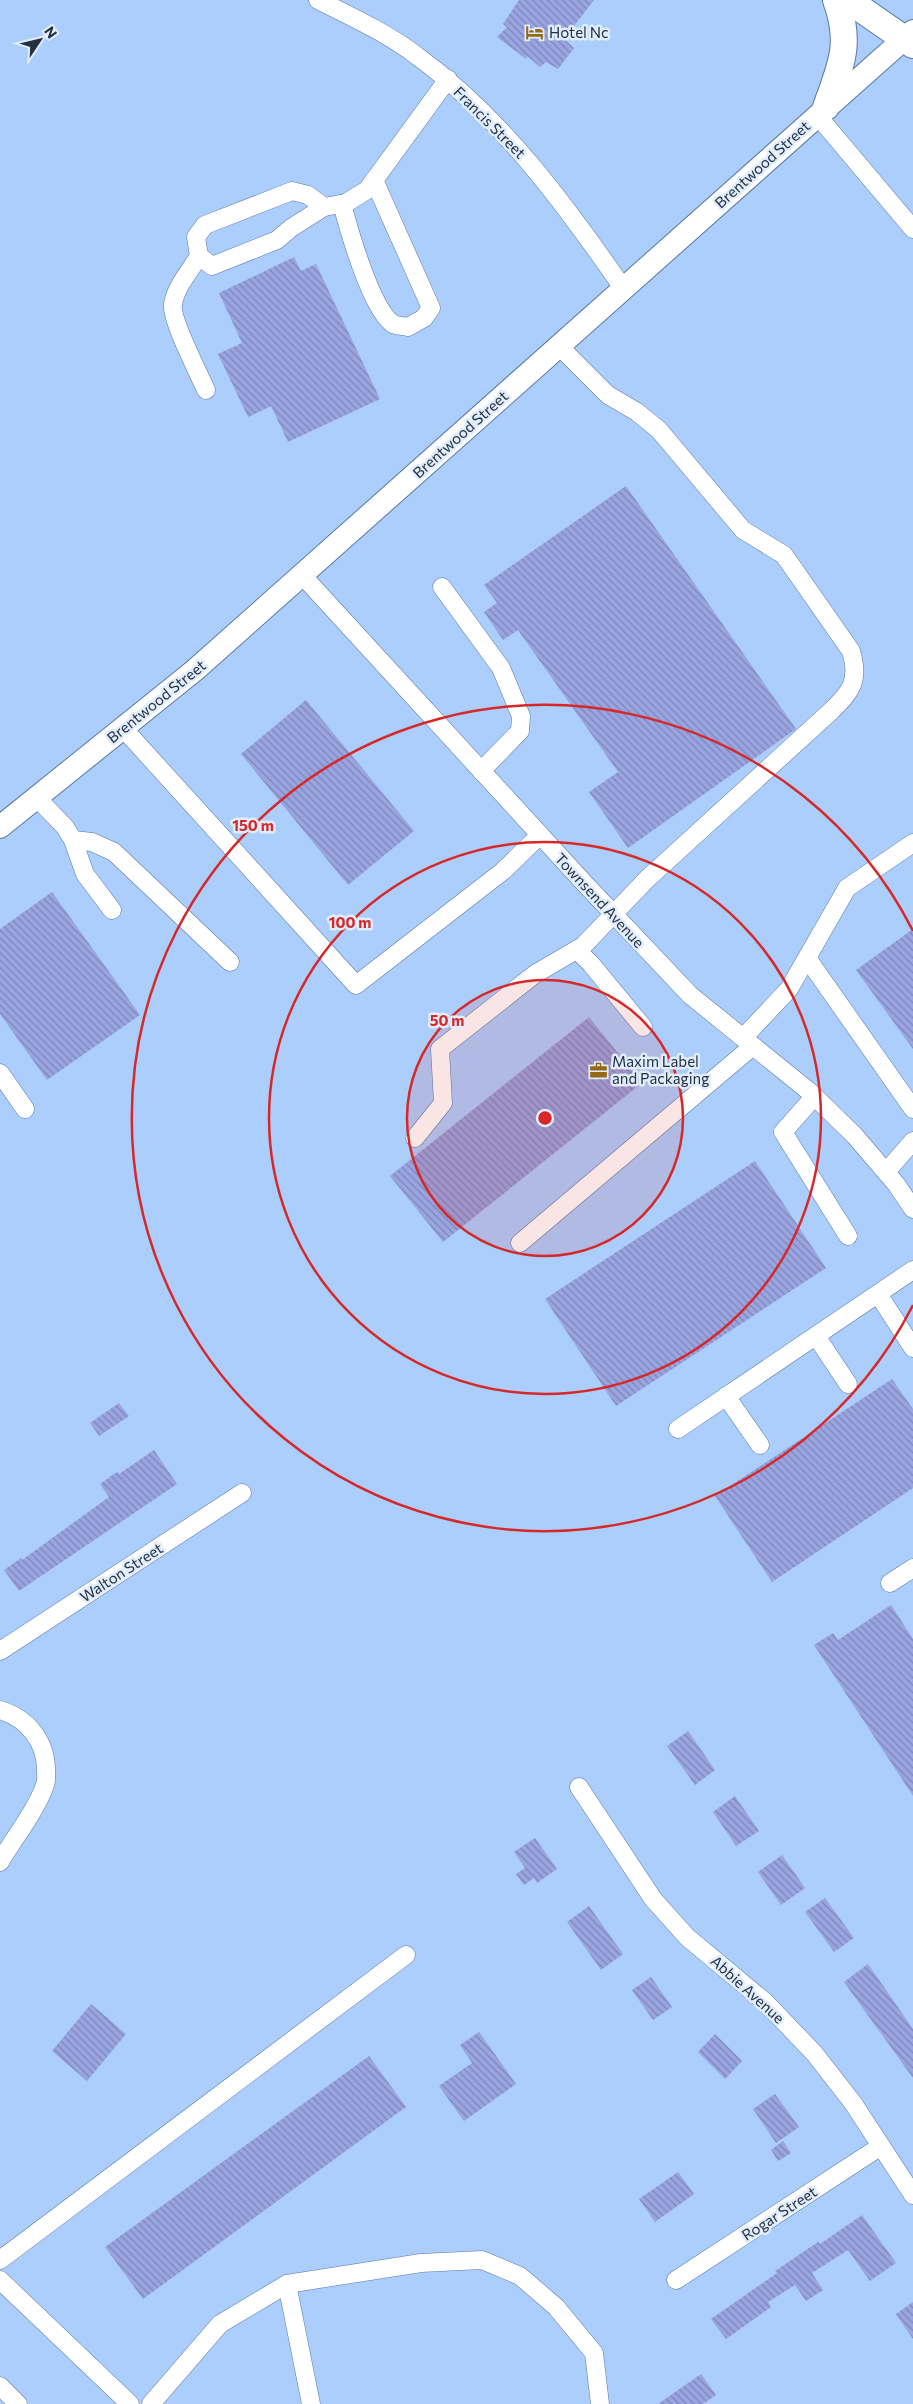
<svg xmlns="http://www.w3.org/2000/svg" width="913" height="2404" viewBox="0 0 913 2404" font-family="Commissioner,sans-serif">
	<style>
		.building { fill: url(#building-back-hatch) }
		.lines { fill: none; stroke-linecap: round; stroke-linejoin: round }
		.minor-casing { stroke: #5978a3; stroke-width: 19 }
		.major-casing { stroke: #5978a3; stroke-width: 24 }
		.highway-casing { stroke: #5978a3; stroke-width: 28 }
		.minor { stroke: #fff; stroke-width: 18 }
		.major { stroke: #fff; stroke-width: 22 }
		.highway { stroke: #fff; stroke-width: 26 }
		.ring { fill: none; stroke: #d62828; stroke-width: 2.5 }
		.labels { text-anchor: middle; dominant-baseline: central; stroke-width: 5; stroke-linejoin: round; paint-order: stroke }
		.poi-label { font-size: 15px; fill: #233143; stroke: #e2edfc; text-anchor: start }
		.street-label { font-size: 15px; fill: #233143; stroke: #e2edfc }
		.centre { fill: #d62828; stroke: #e2edfc; stroke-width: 2.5 }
		.ring-label { font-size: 15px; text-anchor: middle; font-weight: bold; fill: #d62828; stroke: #e2edfc; stroke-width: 5; stroke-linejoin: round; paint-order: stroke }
	</style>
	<defs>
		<pattern id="building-back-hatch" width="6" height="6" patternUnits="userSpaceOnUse" patternTransform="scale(1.25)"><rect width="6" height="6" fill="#99a4e1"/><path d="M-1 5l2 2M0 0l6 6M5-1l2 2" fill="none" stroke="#7c86b8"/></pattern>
	</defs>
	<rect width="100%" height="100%" fill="#abcefd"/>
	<g class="building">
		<polygon points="519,0 594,0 564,39 574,48 558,69 546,62 540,67 527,56 526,59 497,37 507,27 503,24"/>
		<polygon points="294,257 301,271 316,264 380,399 288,442 271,406 248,417 218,354 242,343 219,293"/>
		<polygon points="626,486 796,729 628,848 589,792 618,772 518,630 503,640 484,612 497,603 484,585"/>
		<polygon points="306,700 414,831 348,885 241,754"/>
		<polygon points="52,892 140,1015 47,1080 0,1014 0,929"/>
		<polygon points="913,929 913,1049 856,970"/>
		<polygon points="589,1017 642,1083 443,1242 390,1176"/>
		<polygon points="755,1161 826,1268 616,1406 545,1299"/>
		<polygon points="892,1379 913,1409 913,1488 772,1582 715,1496"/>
		<polygon points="119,1403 129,1416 99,1436 90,1423"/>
		<polygon points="154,1450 177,1484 19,1591 4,1570 21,1558 22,1560 109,1497 100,1484 117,1472 119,1474"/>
		<polygon points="891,1605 913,1639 913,1796 814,1645 833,1633 838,1640"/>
		<polygon points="688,1731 715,1770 695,1785 667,1746"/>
		<polygon points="735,1796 759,1831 736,1846 713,1812"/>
		<polygon points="535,1838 557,1869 537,1883 534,1878 524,1885 516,1874 525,1868 514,1852"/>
		<polygon points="782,1855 805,1888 781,1905 758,1872"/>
		<polygon points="825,1898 854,1938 834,1952 805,1912"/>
		<polygon points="589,1906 623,1954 601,1970 567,1922"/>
		<polygon points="868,1964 913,2029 913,2078 844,1982"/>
		<polygon points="651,1977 672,2007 653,2020 632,1990"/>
		<polygon points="91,2004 126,2034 87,2081 52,2051"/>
		<polygon points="479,2032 516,2084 464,2121 439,2086 472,2063 460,2045"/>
		<polygon points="715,2034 742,2061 725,2079 698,2052"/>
		<polygon points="369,2056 406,2107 143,2299 105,2247"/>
		<polygon points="775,2094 799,2127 776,2143 753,2109"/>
		<polygon points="783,2141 791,2153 778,2161 771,2150"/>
		<polygon points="678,2172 694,2194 655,2222 639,2199"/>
		<polygon points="862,2215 896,2263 870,2281 848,2250 812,2273 823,2290 806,2301 795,2285 768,2302 771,2307 726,2339 711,2319 777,2273 775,2271 818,2242 820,2244"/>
		<polygon points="913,2302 913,2339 896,2314"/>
		<polygon points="701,2374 716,2395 703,2404 658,2404"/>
	</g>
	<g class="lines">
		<defs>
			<g id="minor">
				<path d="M 318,0 C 352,17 387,33 417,56 C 502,118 564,203 623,288"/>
				<polyline points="817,115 913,229"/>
				<path d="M 342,204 C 349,230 371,309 393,324 C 397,326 404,326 408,327 L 424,318 L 431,308 L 374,180"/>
				<polyline points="199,256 212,266 277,240 291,228 324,207"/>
				<path d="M 206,390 C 199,374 170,318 173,304 C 176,286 190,271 199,256 L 196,237 L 205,225 L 292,191 L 308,195 L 324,207 L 346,203 L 367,190 L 448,79"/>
				<polyline points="302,575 586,885 690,995 810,1092 855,1136 896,1184 913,1209"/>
				<polyline points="442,587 501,668 521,716 520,731 481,771"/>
				<polyline points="123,728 356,985 503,871 540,835"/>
				<polyline points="37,798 65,827 73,840 85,874 112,910"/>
				<polyline points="73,840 92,842 114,852 230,962"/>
				<polyline points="577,950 591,964 643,1027"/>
				<polyline points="807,958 913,1109"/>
				<polyline points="743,1038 789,989 847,888 913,843"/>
				<polyline points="0,1073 25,1109"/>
				<polyline points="814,1097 783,1132 848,1236"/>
				<path d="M 415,1138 L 443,1103 L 440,1049 L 535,974 L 583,946 L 647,879 L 830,712 C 851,692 860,681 851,651 L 784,555 L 743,530 L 659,430 L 637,412 L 608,395 L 559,346"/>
				<polyline points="886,1172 913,1141"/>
				<polyline points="520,1243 753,1046"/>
				<polyline points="878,1294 913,1348"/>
				<polyline points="816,1336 848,1384"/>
				<polyline points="726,1396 760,1445"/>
				<polyline points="678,1429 913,1270"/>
				<polyline points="890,1583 913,1568"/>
				<polyline points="0,1651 242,1493"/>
				<path d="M 0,1710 C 27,1718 46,1741 46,1770 C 46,1774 47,1780 45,1785 C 36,1811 14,1838 0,1862"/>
				<polyline points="579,1787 653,1899 687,1937 765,2002 814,2053 853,2103 913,2195"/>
				<polyline points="0,2260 406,1955"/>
				<polyline points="0,2280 130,2404"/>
				<polyline points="676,2280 881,2146"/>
				<polyline points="287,2284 311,2404"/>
				<polyline points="0,2386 18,2404"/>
				<polyline points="151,2404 220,2324 287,2284 421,2263 482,2260 520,2276 556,2307 594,2353 600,2404"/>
			</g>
			<polyline id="major" points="0,827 195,670 913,31"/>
			<g id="highway">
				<polyline points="848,0 913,45"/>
				<path d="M 826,107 C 841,65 852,44 836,0"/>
			</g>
		</defs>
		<use href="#minor" class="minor-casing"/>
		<use href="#major" class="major-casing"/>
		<use href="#highway" class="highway-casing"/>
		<use href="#minor" class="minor"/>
		<use href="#major" class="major"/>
		<use href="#highway" class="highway"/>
	</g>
	<circle cx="545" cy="1118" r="138" fill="#d62828" fill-opacity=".12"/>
	<g class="ring">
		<circle cx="545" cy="1118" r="138"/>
		<circle cx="545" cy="1118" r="276"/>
		<path d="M913 1305A413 413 0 1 1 913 931"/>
	</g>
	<defs>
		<symbol id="hotel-bare" viewBox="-9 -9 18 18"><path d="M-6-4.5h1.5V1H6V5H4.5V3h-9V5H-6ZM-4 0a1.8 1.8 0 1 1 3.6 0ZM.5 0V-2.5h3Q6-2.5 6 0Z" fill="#956916" stroke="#e2edfc" stroke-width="2.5" paint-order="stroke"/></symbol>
		<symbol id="office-bare" viewBox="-9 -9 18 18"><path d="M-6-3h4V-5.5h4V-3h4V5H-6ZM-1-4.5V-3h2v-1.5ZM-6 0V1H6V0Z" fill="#956916" stroke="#e2edfc" stroke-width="2.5" paint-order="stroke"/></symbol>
	</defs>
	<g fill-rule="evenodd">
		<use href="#hotel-bare" x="522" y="20" width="25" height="25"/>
		<use href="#office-bare" x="586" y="1058" width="25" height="25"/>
	</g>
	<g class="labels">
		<g class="poi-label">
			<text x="549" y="32">Hotel Nc</text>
			<text x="612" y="1061">Maxim Label<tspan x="612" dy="17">and Packaging</tspan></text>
		</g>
		<g class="street-label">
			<text transform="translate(490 122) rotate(45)">Francis Street</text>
			<text transform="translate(762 164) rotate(-42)">Brentwood Street</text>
			<text transform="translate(460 434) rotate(-42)">Brentwood Street</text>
			<text transform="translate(156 701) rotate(-39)">Brentwood Street</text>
			<text transform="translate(600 900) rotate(47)">Townsend Avenue</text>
			<text transform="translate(121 1572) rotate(-33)">Walton Street</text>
			<text transform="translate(748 1989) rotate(42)">Abbie Avenue</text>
			<text transform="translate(779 2213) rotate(-33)">Rogar Street</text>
		</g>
	</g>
	<circle cx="545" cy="1118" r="8" class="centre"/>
	<g class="ring-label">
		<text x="253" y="831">150 m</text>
		<text x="350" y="928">100 m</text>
		<text x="447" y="1026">50 m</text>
	</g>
	<g transform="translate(40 40) rotate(55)" stroke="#e2edfc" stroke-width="4" paint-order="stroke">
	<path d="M0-4L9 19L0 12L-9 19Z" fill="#233143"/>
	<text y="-8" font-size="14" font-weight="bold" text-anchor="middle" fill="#233143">N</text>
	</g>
</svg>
